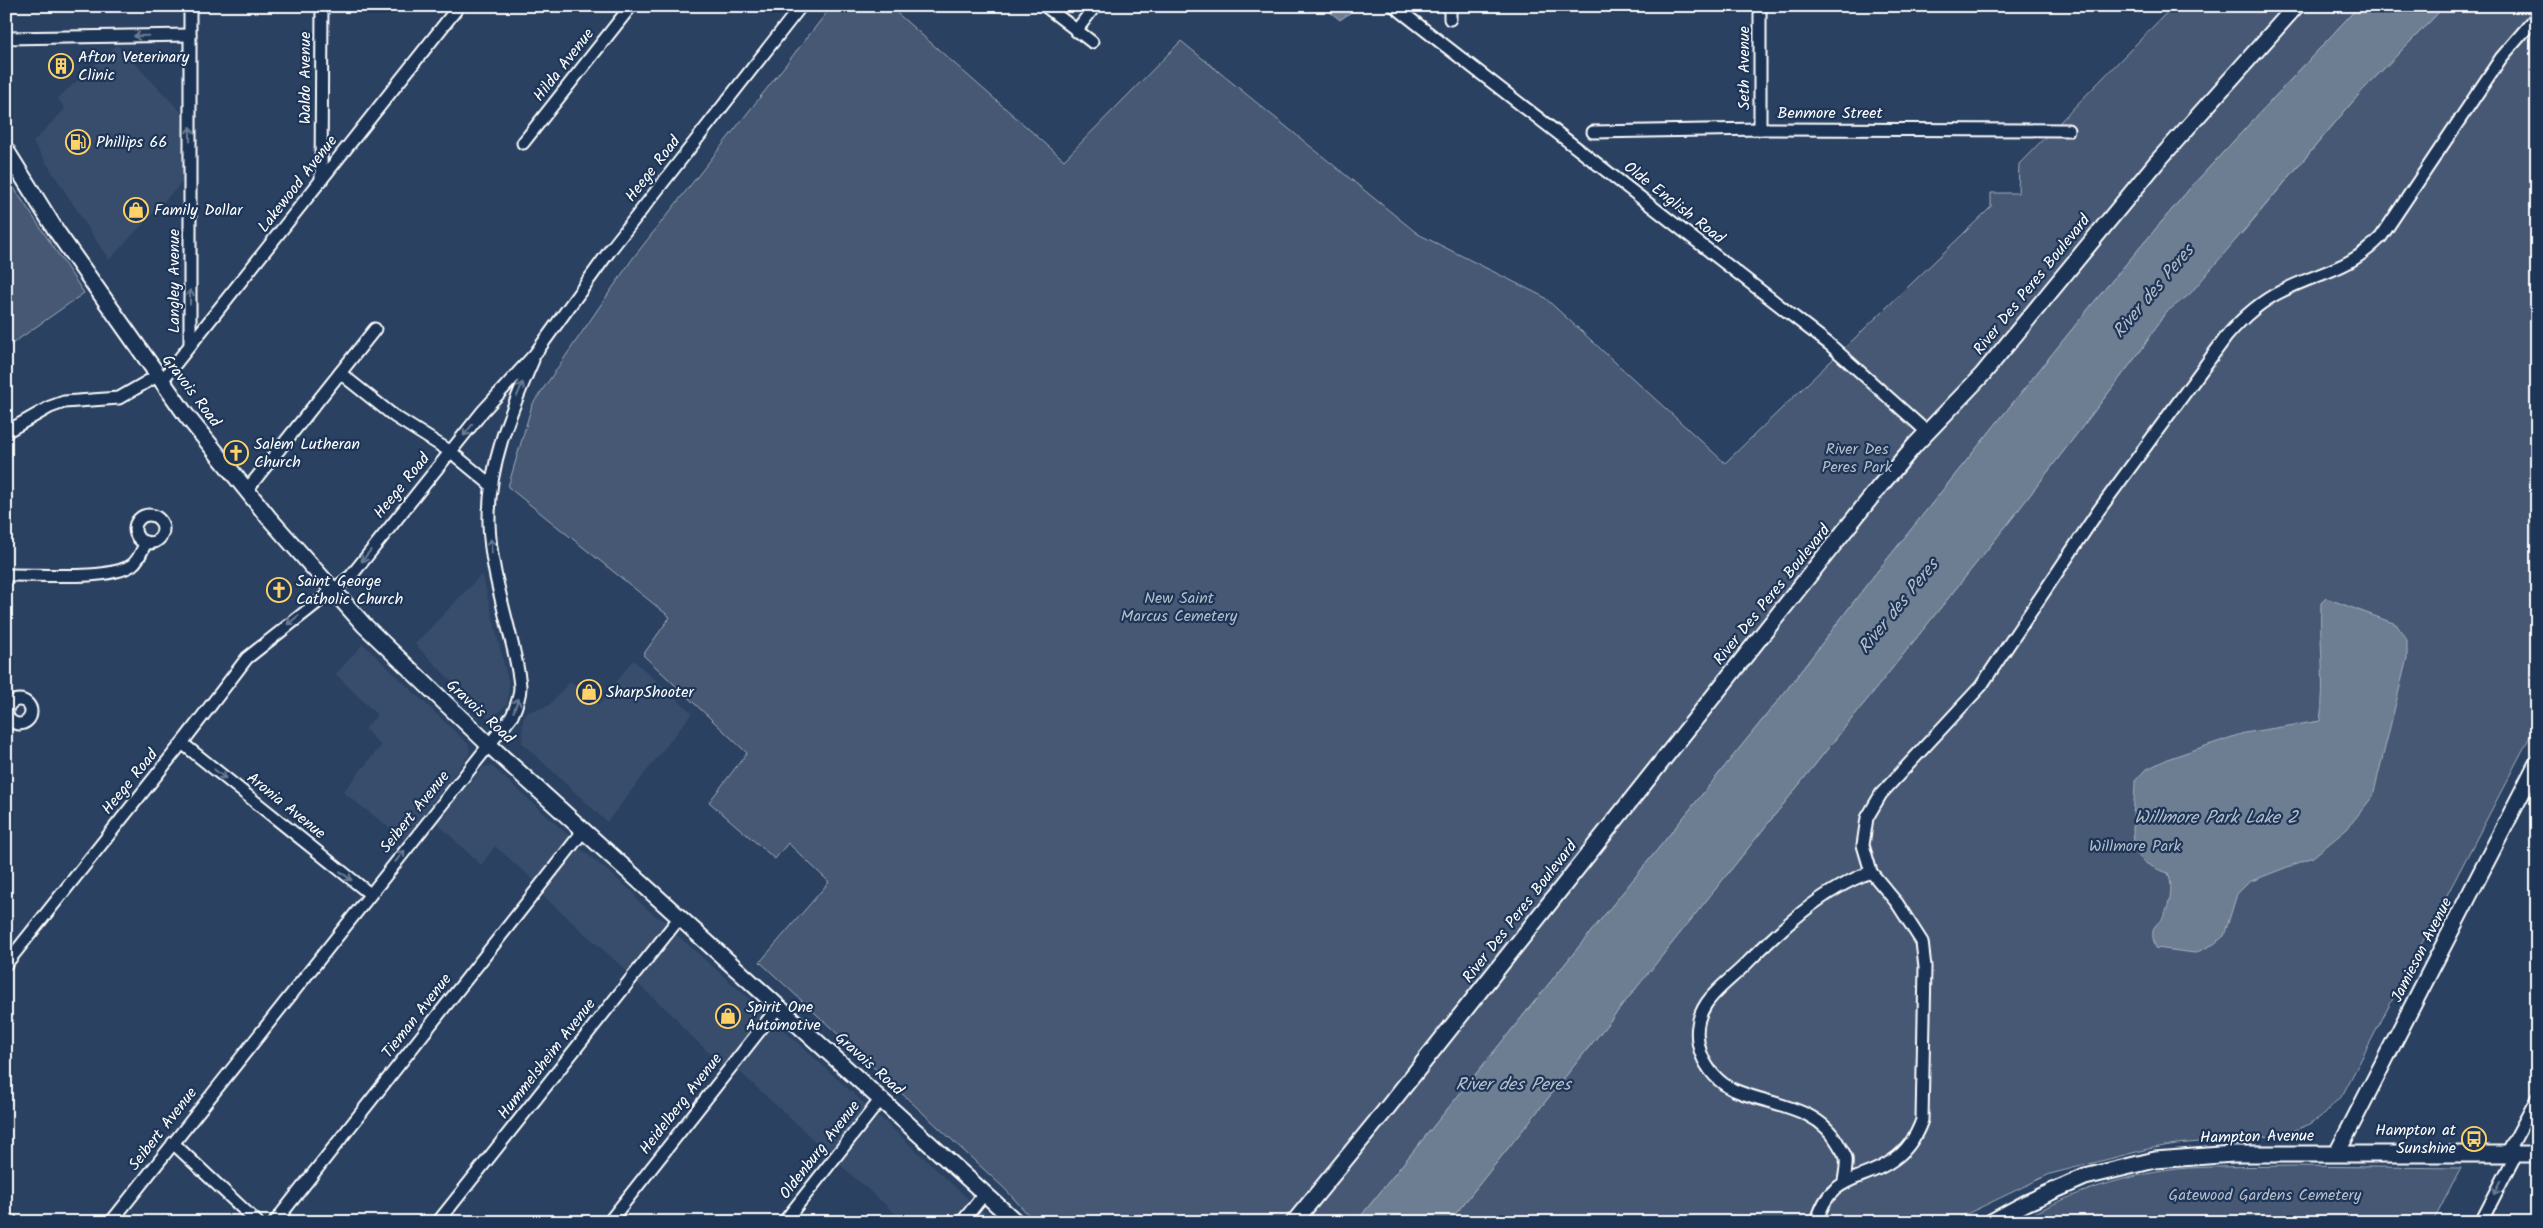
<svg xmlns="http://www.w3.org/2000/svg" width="2543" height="1228" viewBox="0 0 2543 1228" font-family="Kalam,sans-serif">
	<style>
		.built { fill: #394e6c }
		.green { fill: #465975; stroke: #a2acba }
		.water { fill: #6d7d92; stroke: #a7b1be }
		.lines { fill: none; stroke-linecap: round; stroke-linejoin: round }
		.minor-casing { stroke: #fff; stroke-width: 15 }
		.major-casing { stroke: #fff; stroke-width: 19 }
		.minor { stroke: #1d3557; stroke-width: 11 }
		.major { stroke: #1d3557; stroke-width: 15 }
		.oneway { stroke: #6c7c92 }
		.labels { text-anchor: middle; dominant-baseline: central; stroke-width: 4.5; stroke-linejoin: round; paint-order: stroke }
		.poi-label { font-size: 16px; fill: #fff; stroke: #1d3557; text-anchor: start }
		.street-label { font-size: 16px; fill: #fff; stroke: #1d3557 }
		.park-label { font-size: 16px; fill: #b5bdc8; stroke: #1d3557 }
		.water-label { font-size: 18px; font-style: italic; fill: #b6bec8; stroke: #1d3557 }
	</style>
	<rect width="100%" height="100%" fill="#2a4161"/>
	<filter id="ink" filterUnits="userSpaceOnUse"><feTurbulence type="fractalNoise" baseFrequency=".02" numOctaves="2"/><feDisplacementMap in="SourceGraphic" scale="10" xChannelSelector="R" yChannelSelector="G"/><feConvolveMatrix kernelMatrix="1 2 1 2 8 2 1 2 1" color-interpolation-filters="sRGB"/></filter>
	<g filter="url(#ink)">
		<g class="built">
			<polygon points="117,45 181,112 185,179 109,260 33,142 65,109 58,98"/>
			<polygon points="482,574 509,685 507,704 490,720 415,644"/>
			<polygon points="363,644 468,744 470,749 469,755 404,839 343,792 381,746 365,729 377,715 336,674"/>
			<polygon points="633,660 692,713 607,822 522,743 523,718 528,712 548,706 570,682 599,705"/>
			<polygon points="489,766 493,767 569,836 570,840 537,883 495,846 481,865 435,821 484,767"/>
			<polygon points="581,849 634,893 637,900 654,915 666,921 666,926 629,973 541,894 576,850"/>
			<polygon points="673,935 678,936 763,1011 764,1016 723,1066 682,1027 677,1019 637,983"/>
			<polygon points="776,1023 868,1107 830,1155 738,1070"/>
			<polygon points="877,1117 881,1118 968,1199 968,1208 955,1222 905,1222 839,1164"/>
			<polygon points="978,1210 985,1212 995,1222 969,1222"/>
		</g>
		<g class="green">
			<polygon points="832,6 889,6 1064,160 1181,41 1418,234 1544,297 1725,463 1991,207 1991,193 2018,193 2019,164 2173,6 2359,6 2191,187 2094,302 1868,583 1785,692 1356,1222 1035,1222 1005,1189 760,962 829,882 788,843 775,859 709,802 747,753 643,655 670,617 508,487 532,405 633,258"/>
			<polygon points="2445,6 2537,6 2537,723 2343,1094 2323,1115 2310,1124 2283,1135 2176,1144 2148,1149 2050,1174 1950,1222 1449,1222 2010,521 2142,349 2165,313 2244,231 2361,92"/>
			<polygon points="6,176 84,293 6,348"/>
			<path d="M 2291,1166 L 2461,1168 L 2433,1222 L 2019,1222 C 2070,1192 2130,1173 2188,1168 C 2222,1166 2257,1167 2291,1166 Z"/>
		</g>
		<g class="water">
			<polygon points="1334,6 1351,6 1350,13 1340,20 1330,12"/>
			<polygon points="2359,6 2445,6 2361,92 2189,295 2165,313 2142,349 2010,521 1449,1222 1356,1222 1785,692 1868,583 2094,302 2191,187"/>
			<path d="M 2326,598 L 2396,624 L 2407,640 L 2407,658 L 2373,796 L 2347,829 L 2313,857 L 2249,882 L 2237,894 L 2224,936 L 2214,944 L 2195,953 L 2156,948 C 2154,942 2151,935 2154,928 C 2155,925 2159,922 2162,919 C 2170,906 2174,886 2168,873 C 2157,869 2144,865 2138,855 C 2129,841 2135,799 2135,781 L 2145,770 L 2170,758 L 2244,733 L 2320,721 C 2326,682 2319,643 2321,603 Z"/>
		</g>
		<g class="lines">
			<defs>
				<g id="minor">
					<polyline points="190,6 190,346"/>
					<polyline points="1045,6 1092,42"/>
					<polyline points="1394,6 1829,344 1927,432"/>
					<polyline points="1760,6 1760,129"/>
					<polyline points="1450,19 1450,6"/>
					<polyline points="1076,31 1095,6"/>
					<polyline points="6,38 190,35"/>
					<polyline points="1593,132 1760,129 2068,130"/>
					<polyline points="523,143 631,6"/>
					<polyline points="321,181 322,6"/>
					<polyline points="340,373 394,416 451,452 491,485"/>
					<polyline points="161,382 459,6"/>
					<polyline points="6,432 50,407 64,402 119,398 157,376"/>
					<polyline points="246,491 375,329"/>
					<circle cx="149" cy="529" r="14"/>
					<path d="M 6,575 C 37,574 108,581 132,565 C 139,560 142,550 146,542"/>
					<circle cx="19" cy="712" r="12"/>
					<polyline points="182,743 370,894"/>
					<polyline points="6,964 182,743 247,658 351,576 483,411 535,354 611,249 801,6"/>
					<polyline points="173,1143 257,1222"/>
					<polyline points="2507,1154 2537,1098"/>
					<path d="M 1844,1181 C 1845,1174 1847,1165 1846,1158 C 1845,1154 1841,1149 1839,1145 C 1818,1105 1771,1106 1734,1090 C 1703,1076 1686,1034 1706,1004 C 1715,990 1732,978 1744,966 C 1781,929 1821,890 1871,872 L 1863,845 L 1867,818 L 1881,794 L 1981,686 L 2099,510 L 2226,337 C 2242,318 2259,302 2282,291 C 2321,271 2348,271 2381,237 L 2501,58 L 2537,16"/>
					<polyline points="6,1217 12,1222"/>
					<path d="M 111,1222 L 512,716 C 516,707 520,697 520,687 C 519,670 514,652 510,635 C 501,598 490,561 489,523 C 488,464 510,413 533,360"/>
					<polyline points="275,1222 584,830"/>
					<polyline points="438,1222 681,916"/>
					<polyline points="609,1222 779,1006"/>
					<polyline points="784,1222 881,1099"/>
					<polyline points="962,1222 985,1193"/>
					<path d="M 1817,1222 C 1829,1173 1862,1183 1893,1160 C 1908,1150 1916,1137 1922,1120 L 1925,967 L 1922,942 L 1897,903 L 1871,872"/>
					<polyline points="2481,1222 2516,1154"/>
				</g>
				<g id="major">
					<polyline points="6,150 57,232 186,415 269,518 364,625 489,745 1016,1222"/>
					<polyline points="2337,1153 2537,763"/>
					<polyline points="1294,1222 1384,1112 1880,486 1915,445 1982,375 2156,163 2296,6"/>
					<polyline points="1991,1222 2026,1203 2085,1177 2155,1160 2233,1154 2537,1154"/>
				</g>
			</defs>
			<use href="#minor" class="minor-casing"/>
			<use href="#major" class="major-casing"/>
			<use href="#minor" class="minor"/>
			<use href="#major" class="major"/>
		</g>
		<defs><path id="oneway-shaft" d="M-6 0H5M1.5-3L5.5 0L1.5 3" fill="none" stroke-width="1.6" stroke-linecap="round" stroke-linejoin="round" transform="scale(1.25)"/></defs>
		<g class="oneway">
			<use href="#oneway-shaft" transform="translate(141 36) rotate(179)"/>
			<use href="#oneway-shaft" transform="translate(190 134) rotate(-90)"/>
			<use href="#oneway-shaft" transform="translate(190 297) rotate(-90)"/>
			<use href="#oneway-shaft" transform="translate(520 389) rotate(-67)"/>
			<use href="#oneway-shaft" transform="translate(468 430) rotate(128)"/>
			<use href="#oneway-shaft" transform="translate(491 546) rotate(-97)"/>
			<use href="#oneway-shaft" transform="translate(366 556) rotate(128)"/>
			<use href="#oneway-shaft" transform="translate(293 620) rotate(141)"/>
			<use href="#oneway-shaft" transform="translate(516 705) rotate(-70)"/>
			<use href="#oneway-shaft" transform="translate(220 774) rotate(39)"/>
			<use href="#oneway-shaft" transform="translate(400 856) rotate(-51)"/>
			<use href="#oneway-shaft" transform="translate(346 876) rotate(38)"/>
			<use href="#oneway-shaft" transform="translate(2498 1188) rotate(117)"/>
		</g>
	</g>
	<defs>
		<symbol id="building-ring" viewBox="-11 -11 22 22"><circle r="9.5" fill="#1d3557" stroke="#ffd166" stroke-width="1.5"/><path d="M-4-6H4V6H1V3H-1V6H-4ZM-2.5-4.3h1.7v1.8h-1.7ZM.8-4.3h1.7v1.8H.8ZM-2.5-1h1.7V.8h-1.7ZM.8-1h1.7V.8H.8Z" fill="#ffd166"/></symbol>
		<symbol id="fuel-ring" viewBox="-11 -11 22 22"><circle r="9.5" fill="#1d3557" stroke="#ffd166" stroke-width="1.5"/><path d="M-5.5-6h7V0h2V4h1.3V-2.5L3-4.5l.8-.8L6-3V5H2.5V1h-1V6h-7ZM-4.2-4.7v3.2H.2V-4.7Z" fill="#ffd166"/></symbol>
		<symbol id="shop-ring" viewBox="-11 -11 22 22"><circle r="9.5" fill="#1d3557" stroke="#ffd166" stroke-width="1.5"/><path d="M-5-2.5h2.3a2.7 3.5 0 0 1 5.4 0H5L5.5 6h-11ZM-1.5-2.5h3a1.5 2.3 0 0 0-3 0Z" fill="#ffd166"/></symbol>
		<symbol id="church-ring" viewBox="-11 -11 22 22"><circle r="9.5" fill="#1d3557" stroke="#ffd166" stroke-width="1.5"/><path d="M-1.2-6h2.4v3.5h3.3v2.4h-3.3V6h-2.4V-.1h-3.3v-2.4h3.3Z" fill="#ffd166"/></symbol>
		<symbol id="bus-ring" viewBox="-11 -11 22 22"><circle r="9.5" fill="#1d3557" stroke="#ffd166" stroke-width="1.5"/><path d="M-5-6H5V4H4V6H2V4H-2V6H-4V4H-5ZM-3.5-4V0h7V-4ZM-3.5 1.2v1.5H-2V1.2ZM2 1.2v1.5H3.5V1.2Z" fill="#ffd166"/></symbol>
	</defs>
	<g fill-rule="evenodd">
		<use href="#building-ring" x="47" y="52" width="28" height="28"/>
		<use href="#fuel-ring" x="64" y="128" width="28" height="28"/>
		<use href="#shop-ring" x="122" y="196" width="28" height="28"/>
		<use href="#church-ring" x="222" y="439" width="28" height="28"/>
		<use href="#church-ring" x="265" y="576" width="28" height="28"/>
		<use href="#shop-ring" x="575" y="678" width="28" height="28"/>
		<use href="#shop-ring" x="714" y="1002" width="28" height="28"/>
		<use href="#bus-ring" x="2460" y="1125" width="28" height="28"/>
	</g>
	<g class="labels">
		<g class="poi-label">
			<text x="78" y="57">Afton Veterinary<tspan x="78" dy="18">Clinic</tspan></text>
			<text x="96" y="142">Phillips 66</text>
			<text x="154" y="210">Family Dollar</text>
			<text x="254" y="444">Salem Lutheran<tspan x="254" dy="18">Church</tspan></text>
			<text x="296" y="581">Saint George<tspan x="296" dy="18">Catholic Church</tspan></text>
			<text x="606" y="692">SharpShooter</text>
			<text x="746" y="1007">Spirit One<tspan x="746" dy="18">Automotive</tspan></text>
			<text x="2456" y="1130" text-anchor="end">Hampton at<tspan x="2456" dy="18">Sunshine</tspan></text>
		</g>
		<g class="street-label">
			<text transform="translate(564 65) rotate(-52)">Hilda Avenue</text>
			<text transform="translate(1744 68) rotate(-90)">Seth Avenue</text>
			<text transform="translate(305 78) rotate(-90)">Waldo Avenue</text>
			<text x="1830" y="113">Benmore Street</text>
			<text transform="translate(653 169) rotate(-52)">Heege Road</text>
			<text transform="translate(298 184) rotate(-52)">Lakewood Avenue</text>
			<text transform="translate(1674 203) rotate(38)">Olde English Road</text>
			<text transform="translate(174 281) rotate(-90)">Langley Avenue</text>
			<text transform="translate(2032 285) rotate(-51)">River Des Peres Boulevard</text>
			<text transform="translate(191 391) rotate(53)">Gravois Road</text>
			<text transform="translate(402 486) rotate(-51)">Heege Road</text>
			<text transform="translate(1772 595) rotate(-51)">River Des Peres Boulevard</text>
			<text transform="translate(480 712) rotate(43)">Gravois Road</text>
			<text transform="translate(130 782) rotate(-51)">Heege Road</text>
			<text transform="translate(286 806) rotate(39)">Aronia Avenue</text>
			<text transform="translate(415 812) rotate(-51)">Seibert Avenue</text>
			<text transform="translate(1520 912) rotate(-52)">River Des Peres Boulevard</text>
			<text transform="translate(2422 950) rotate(-63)">Jamieson Avenue</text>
			<text transform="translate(417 1016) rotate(-52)">Tieman Avenue</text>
			<text transform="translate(547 1059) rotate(-52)">Hummelsheim Avenue</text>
			<text transform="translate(869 1064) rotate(42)">Gravois Road</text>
			<text transform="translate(681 1104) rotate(-52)">Heidelberg Avenue</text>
			<text transform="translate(163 1129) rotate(-52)">Seibert Avenue</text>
			<text transform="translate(2257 1137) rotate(-1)">Hampton Avenue</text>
			<text transform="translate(820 1150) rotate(-52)">Oldenburg Avenue</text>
		</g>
		<g class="park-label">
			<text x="1857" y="449">River Des<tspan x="1857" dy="18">Peres Park</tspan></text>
			<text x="1179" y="598">New Saint<tspan x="1179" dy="18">Marcus Cemetery</tspan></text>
			<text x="2135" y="846">Willmore Park</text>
			<text x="2265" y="1195">Gatewood Gardens Cemetery</text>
		</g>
		<g class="water-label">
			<text transform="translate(2154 292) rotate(-50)">River des Peres</text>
			<text transform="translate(1899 607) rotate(-51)">River des Peres</text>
			<text x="2216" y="818">Willmore Park Lake 2</text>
			<text x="1513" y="1085">River des Peres</text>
		</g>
	</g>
	<rect width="2543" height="1228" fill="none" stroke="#1d3557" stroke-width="25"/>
	<rect x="12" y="12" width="2518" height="1203" fill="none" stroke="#fff" stroke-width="2" filter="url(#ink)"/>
</svg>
